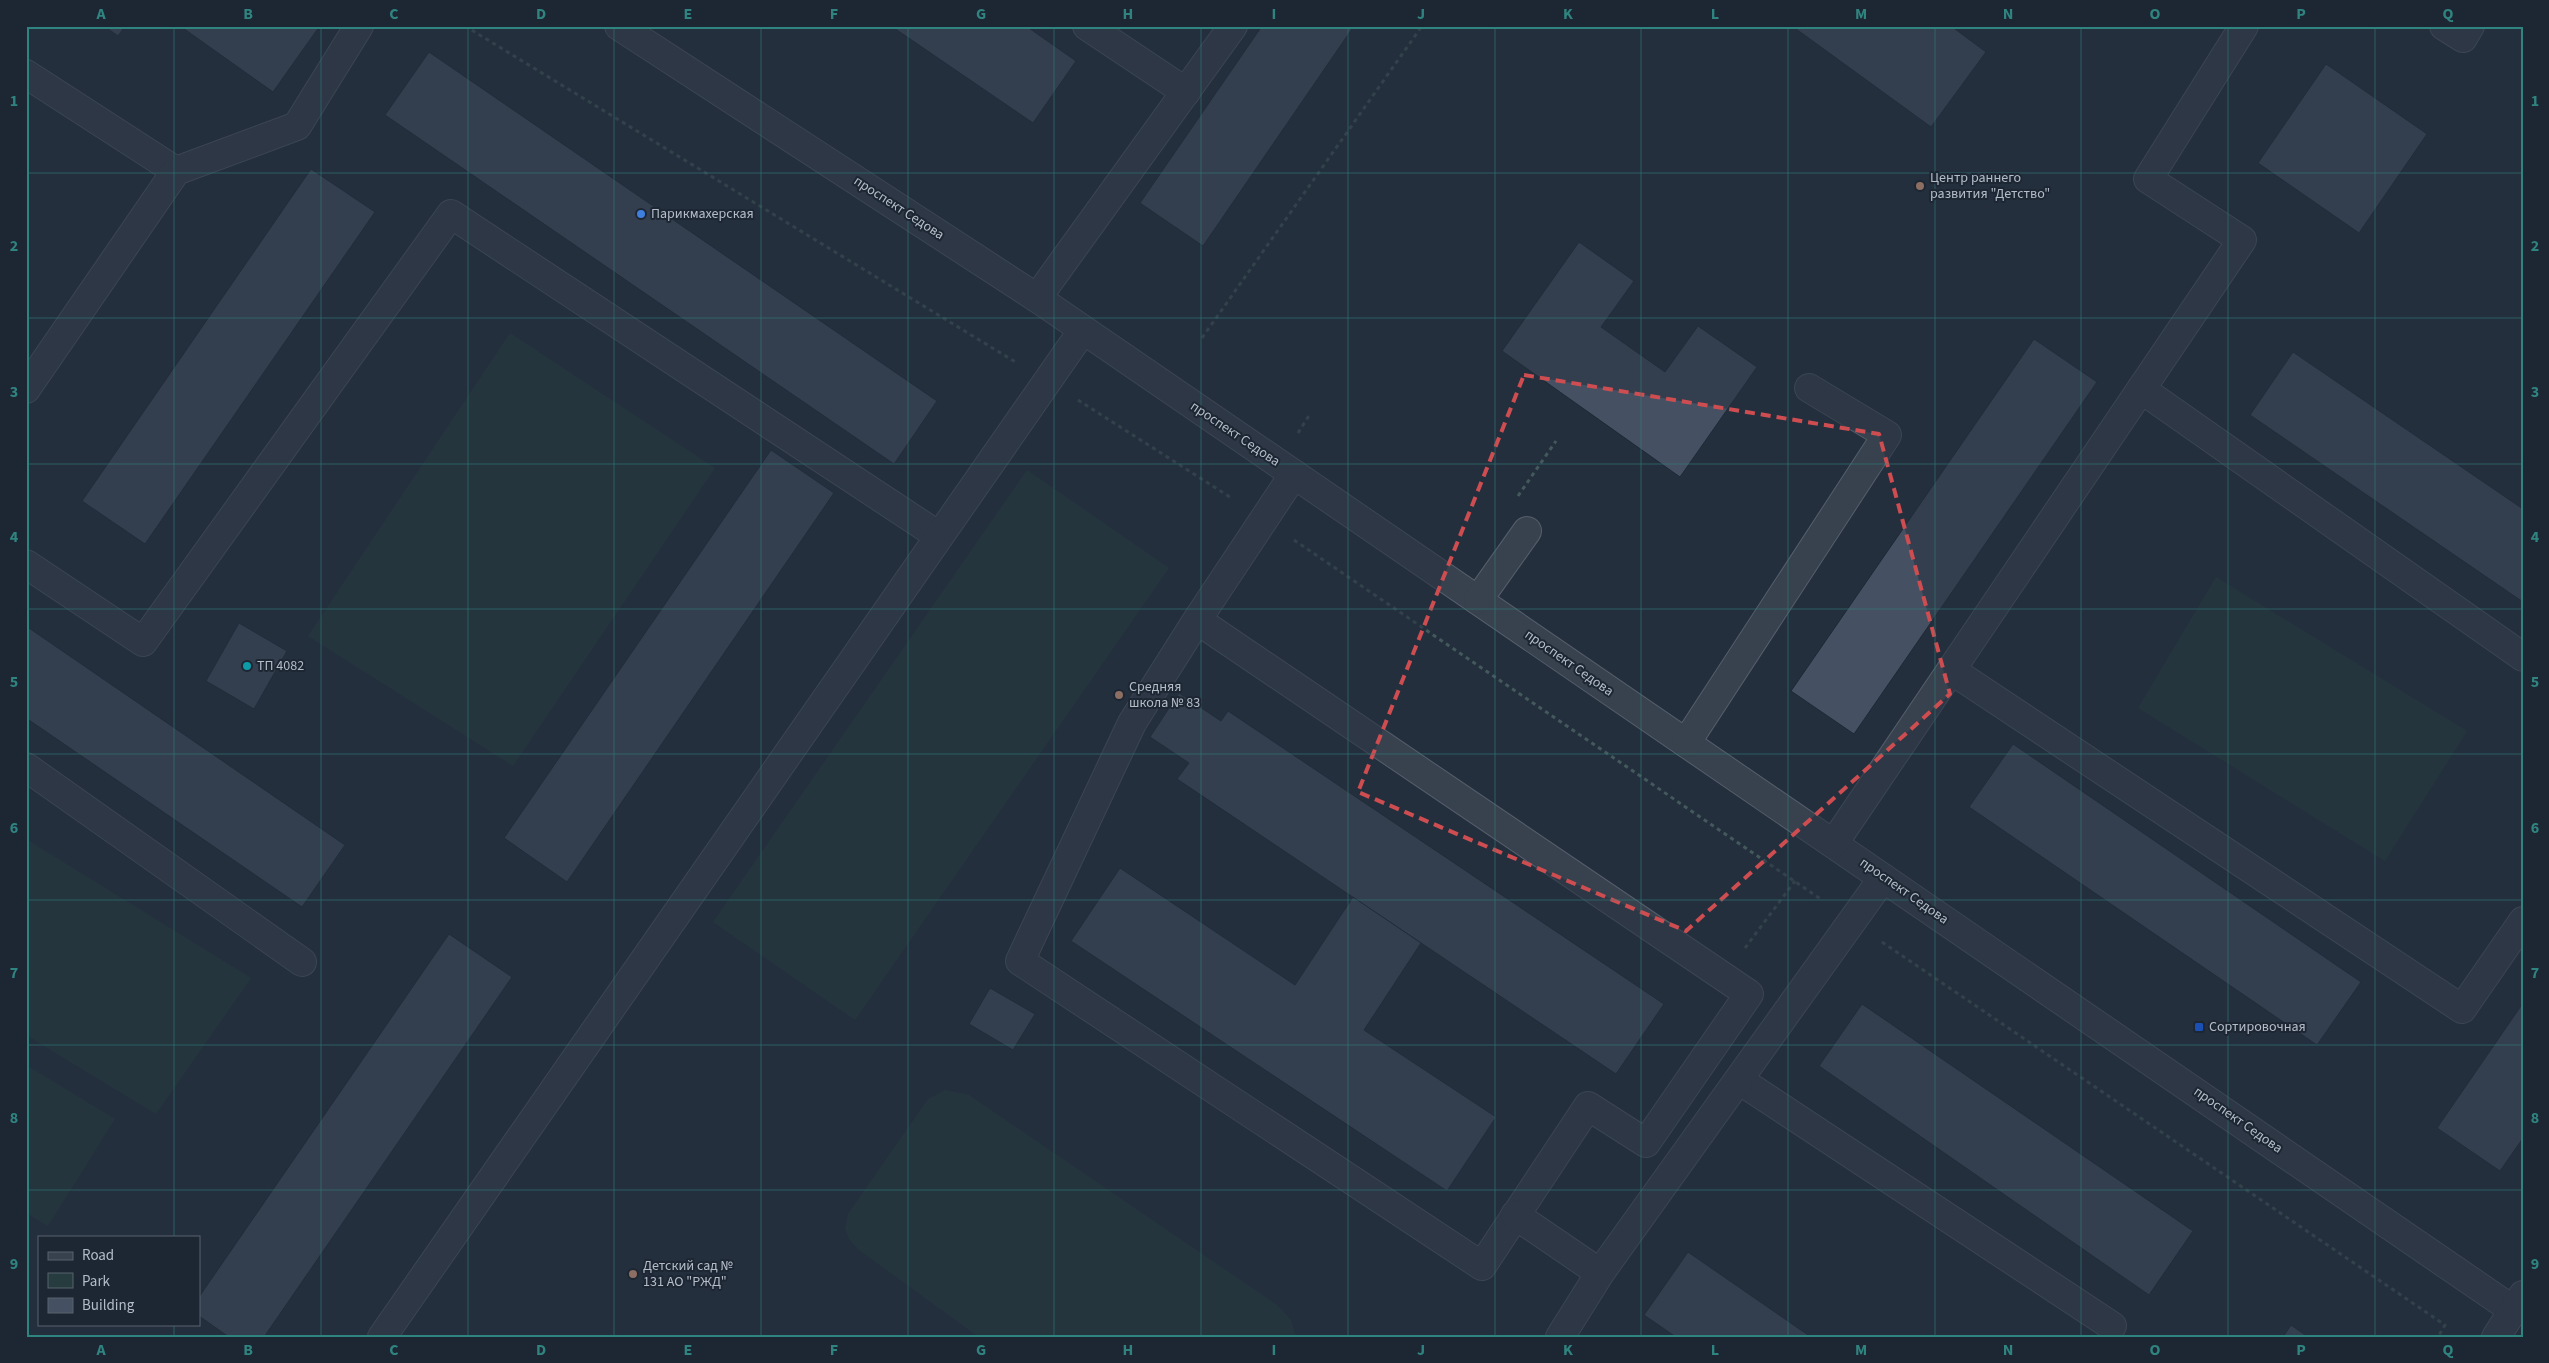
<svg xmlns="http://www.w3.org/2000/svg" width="2549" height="1363" viewBox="0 0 2549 1363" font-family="'Source Sans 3',sans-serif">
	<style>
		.green { fill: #263c3f }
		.building { fill: #455162; stroke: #1f2835 }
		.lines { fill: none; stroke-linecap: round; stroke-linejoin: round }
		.minor-casing { stroke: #565f6c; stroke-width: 30 }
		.path { stroke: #44595c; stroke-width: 3; stroke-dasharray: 4 4; stroke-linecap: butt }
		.minor { stroke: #38414e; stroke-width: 28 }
		.marked { fill: none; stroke: #ce4d50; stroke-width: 4; stroke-dasharray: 10 6; stroke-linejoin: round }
		.grid { fill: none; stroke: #308480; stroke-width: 1; stroke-opacity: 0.55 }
		.education-dot { fill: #8d6e63; stroke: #1d2633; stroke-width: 2 }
		.shop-dot { fill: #3f7fe0; stroke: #1d2633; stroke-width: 2 }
		.culture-dot { fill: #0f9aa8; stroke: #1d2633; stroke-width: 2 }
		.transit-dot { fill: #1a4fb4; stroke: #1d2633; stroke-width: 2 }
		.labels { text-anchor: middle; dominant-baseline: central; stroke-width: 4; stroke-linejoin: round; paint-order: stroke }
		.poi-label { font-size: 14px; fill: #b4bcc9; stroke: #1d2633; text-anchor: start }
		.street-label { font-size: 14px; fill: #b4bcc9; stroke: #1d2633 }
		.neatline { fill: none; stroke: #308480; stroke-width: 2 }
		.grid-label { font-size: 16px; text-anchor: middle; font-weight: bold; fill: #308480 }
	</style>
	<rect width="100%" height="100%" fill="#242f3e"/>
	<g class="green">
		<polygon points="510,333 715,468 513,766 308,636"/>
		<polygon points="1027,470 1169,568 855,1020 713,922"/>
		<polygon points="2216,577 2467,731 2385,861 2138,708"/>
		<polygon points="26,839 251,978 156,1114 26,1035"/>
		<polygon points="26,1065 115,1119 48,1226 26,1213"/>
		<polygon points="945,1090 969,1095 1277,1305 1291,1320 1296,1337 979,1337 859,1250 849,1239 845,1228 848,1214 928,1099"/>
	</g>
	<g class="building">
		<polygon points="104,26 125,26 118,36"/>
		<polygon points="180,26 318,26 319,27 273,92"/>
		<polygon points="891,26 1026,26 1076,61 1033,123"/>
		<polygon points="1262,26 1354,26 1203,246 1140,203"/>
		<polygon points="1792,26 1951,26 1986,52 1931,127"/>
		<polygon points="429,52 937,401 894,464 385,115"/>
		<polygon points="2326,64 2427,134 2359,233 2258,163"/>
		<polygon points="311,169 375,212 145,544 82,501"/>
		<polygon points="1579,242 1634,281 1601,327 1665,372 1698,326 1757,367 1680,477 1502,351"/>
		<polygon points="2034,339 2097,382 1854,734 1791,691"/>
		<polygon points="2293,352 2523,509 2523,602 2250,415"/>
		<polygon points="771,450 834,493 567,882 504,838"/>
		<polygon points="239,623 287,651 254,709 206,681"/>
		<polygon points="26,626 345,845 302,907 26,718"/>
		<polygon points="1179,693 1221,721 1228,711 1664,1004 1616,1074 1177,779 1189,763 1150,737"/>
		<polygon points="2013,744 2361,982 2317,1045 1969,807"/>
		<polygon points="1120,868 1295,985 1353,897 1421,943 1364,1030 1496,1117 1447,1191 1071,941"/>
		<polygon points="449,934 512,977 264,1337 229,1337 199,1316 199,1297"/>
		<polygon points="990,988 1035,1014 1013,1050 969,1024"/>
		<polygon points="2523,1003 2523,1138 2500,1171 2437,1128"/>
		<polygon points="1862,1004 2193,1231 2149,1295 1819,1066"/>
		<polygon points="1688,1252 1811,1337 1676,1337 1644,1315"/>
		<polygon points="2291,1325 2308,1337 2283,1337"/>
	</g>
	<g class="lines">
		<defs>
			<g id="minor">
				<polyline points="619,26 1037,298 2513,1310"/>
				<polyline points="1087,26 1186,92"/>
				<polyline points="2444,26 2463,38 2470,26"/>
				<polyline points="26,74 176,171"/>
				<polyline points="1037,298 1233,26"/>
				<polyline points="26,389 176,171 297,126 359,26"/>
				<polyline points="2141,389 2523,657"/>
				<polyline points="26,564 143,642 451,214 939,536"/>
				<polyline points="1478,600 1527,531"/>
				<polyline points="1197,620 1132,723 1020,961 1482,1266 1588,1106 1646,1143 1749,994 1197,620 1294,474"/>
				<polyline points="1951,670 2462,1009 2523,921"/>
				<polyline points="1686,743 1887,435 1809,388"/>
				<polyline points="26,767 302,962"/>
				<polyline points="1834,843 2242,240 2148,179 2244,26"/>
				<polyline points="1739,1080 2112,1326"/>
				<polyline points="1515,1215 1600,1273"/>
				<polyline points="382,1337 1083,330"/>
				<polyline points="1560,1337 1600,1273 1883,878"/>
				<polyline points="2496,1337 2523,1295"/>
			</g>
		</defs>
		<use href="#minor" class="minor-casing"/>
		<g class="path">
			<polyline points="465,26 1017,363"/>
			<polyline points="1202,338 1422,26"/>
			<polyline points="1078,400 1233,499"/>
			<polyline points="1298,433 1310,414"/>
			<polyline points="1518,496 1556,441"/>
			<polyline points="1294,540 1822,900"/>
			<polyline points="1882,942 2445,1325 2438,1337"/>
			<polyline points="1745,948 1795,881"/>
		</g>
		<use href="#minor" class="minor"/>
	</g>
	<path d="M0 0H2549V1363H0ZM 1524,375 L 1879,434 L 1950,694 L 1686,931 L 1358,792 Z" fill="#242f3e" fill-opacity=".55" fill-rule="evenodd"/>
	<path class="marked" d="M 1524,375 L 1879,434 L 1950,694 L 1686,931 L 1358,792 Z"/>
	<path class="grid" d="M 174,26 L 174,1237M 321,26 L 321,1337M 468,26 L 468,1337M 614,26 L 614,1337M 761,26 L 761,1337M 908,26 L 908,1337M 1054,26 L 1054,1337M 1201,26 L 1201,1337M 1348,26 L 1348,1337M 1495,26 L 1495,1337M 1641,26 L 1641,1337M 1788,26 L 1788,1337M 1935,26 L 1935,1337M 2081,26 L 2081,1337M 2228,26 L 2228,1337M 2375,26 L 2375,1337M 26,173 L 2523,173M 26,318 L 2523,318M 26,464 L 2523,464M 26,609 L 2523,609M 26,754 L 2523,754M 26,900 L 2523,900M 26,1045 L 2523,1045M 26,1190 L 2523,1190M 174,1324 L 174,1337"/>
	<g class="education-dot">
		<circle cx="1920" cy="186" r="5"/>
		<circle cx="1119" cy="695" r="5"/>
		<circle cx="633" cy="1274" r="5"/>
	</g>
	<circle class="shop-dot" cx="641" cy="214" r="5"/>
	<circle class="culture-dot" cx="247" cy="666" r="5"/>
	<rect class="transit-dot" x="2194" y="1022" width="10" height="10" rx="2.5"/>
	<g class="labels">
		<g class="poi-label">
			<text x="1930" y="178">Центр раннего<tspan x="1930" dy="16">развития "Детство"</tspan></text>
			<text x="651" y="214">Парикмахерская</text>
			<text x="257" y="666">ТП 4082</text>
			<text x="1129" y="687">Средняя<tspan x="1129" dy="16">школа № 83</tspan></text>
			<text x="2209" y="1027">Сортировочная</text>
			<text x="643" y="1266">Детский сад №<tspan x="643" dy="16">131 АО "РЖД"</tspan></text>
		</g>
		<g class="street-label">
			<text transform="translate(899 208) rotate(33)">проспект Седова</text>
			<text transform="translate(1235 434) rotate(34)">проспект Седова</text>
			<text transform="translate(1569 663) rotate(35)">проспект Седова</text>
			<text transform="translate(1904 891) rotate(35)">проспект Седова</text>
			<text transform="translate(2238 1120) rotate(35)">проспект Седова</text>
		</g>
	</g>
	<rect width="2549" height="1363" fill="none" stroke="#1d2633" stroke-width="55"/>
	<rect x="38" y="1236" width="162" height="90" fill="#1d2633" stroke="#59626f"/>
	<rect x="48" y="1252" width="25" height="8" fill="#38414e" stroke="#59626f"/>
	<text x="82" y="1260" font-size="15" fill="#b4bcc9">Road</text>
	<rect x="48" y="1273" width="25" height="15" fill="#263c3f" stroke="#59626f"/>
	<text x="82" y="1286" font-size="15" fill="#b4bcc9">Park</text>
	<rect x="48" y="1298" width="25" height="15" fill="#455162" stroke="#59626f"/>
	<text x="82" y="1310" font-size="15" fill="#b4bcc9">Building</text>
	<rect x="28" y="28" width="2494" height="1308" class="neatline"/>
	<g class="grid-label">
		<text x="101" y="19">A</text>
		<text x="248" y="19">B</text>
		<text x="394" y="19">C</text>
		<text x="541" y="19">D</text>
		<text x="688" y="19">E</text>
		<text x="834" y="19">F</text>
		<text x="981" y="19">G</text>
		<text x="1128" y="19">H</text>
		<text x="1274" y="19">I</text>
		<text x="1421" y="19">J</text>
		<text x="1568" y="19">K</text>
		<text x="1715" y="19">L</text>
		<text x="1861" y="19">M</text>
		<text x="2008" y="19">N</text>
		<text x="2155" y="19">O</text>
		<text x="2301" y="19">P</text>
		<text x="2448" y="19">Q</text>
		<text x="14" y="106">1</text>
		<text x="2535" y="106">1</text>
		<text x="14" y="251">2</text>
		<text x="2535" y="251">2</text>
		<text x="14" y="397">3</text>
		<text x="2535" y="397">3</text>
		<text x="14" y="542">4</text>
		<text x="2535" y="542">4</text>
		<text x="14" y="687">5</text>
		<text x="2535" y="687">5</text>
		<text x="14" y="833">6</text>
		<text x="2535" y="833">6</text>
		<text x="14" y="978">7</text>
		<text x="2535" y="978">7</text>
		<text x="14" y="1123">8</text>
		<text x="2535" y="1123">8</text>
		<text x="14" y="1269">9</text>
		<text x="2535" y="1269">9</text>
		<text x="101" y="1355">A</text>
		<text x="248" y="1355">B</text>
		<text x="394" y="1355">C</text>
		<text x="541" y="1355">D</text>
		<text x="688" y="1355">E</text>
		<text x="834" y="1355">F</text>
		<text x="981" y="1355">G</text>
		<text x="1128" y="1355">H</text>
		<text x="1274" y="1355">I</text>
		<text x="1421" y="1355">J</text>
		<text x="1568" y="1355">K</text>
		<text x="1715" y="1355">L</text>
		<text x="1861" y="1355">M</text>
		<text x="2008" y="1355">N</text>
		<text x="2155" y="1355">O</text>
		<text x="2301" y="1355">P</text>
		<text x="2448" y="1355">Q</text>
	</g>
</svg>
